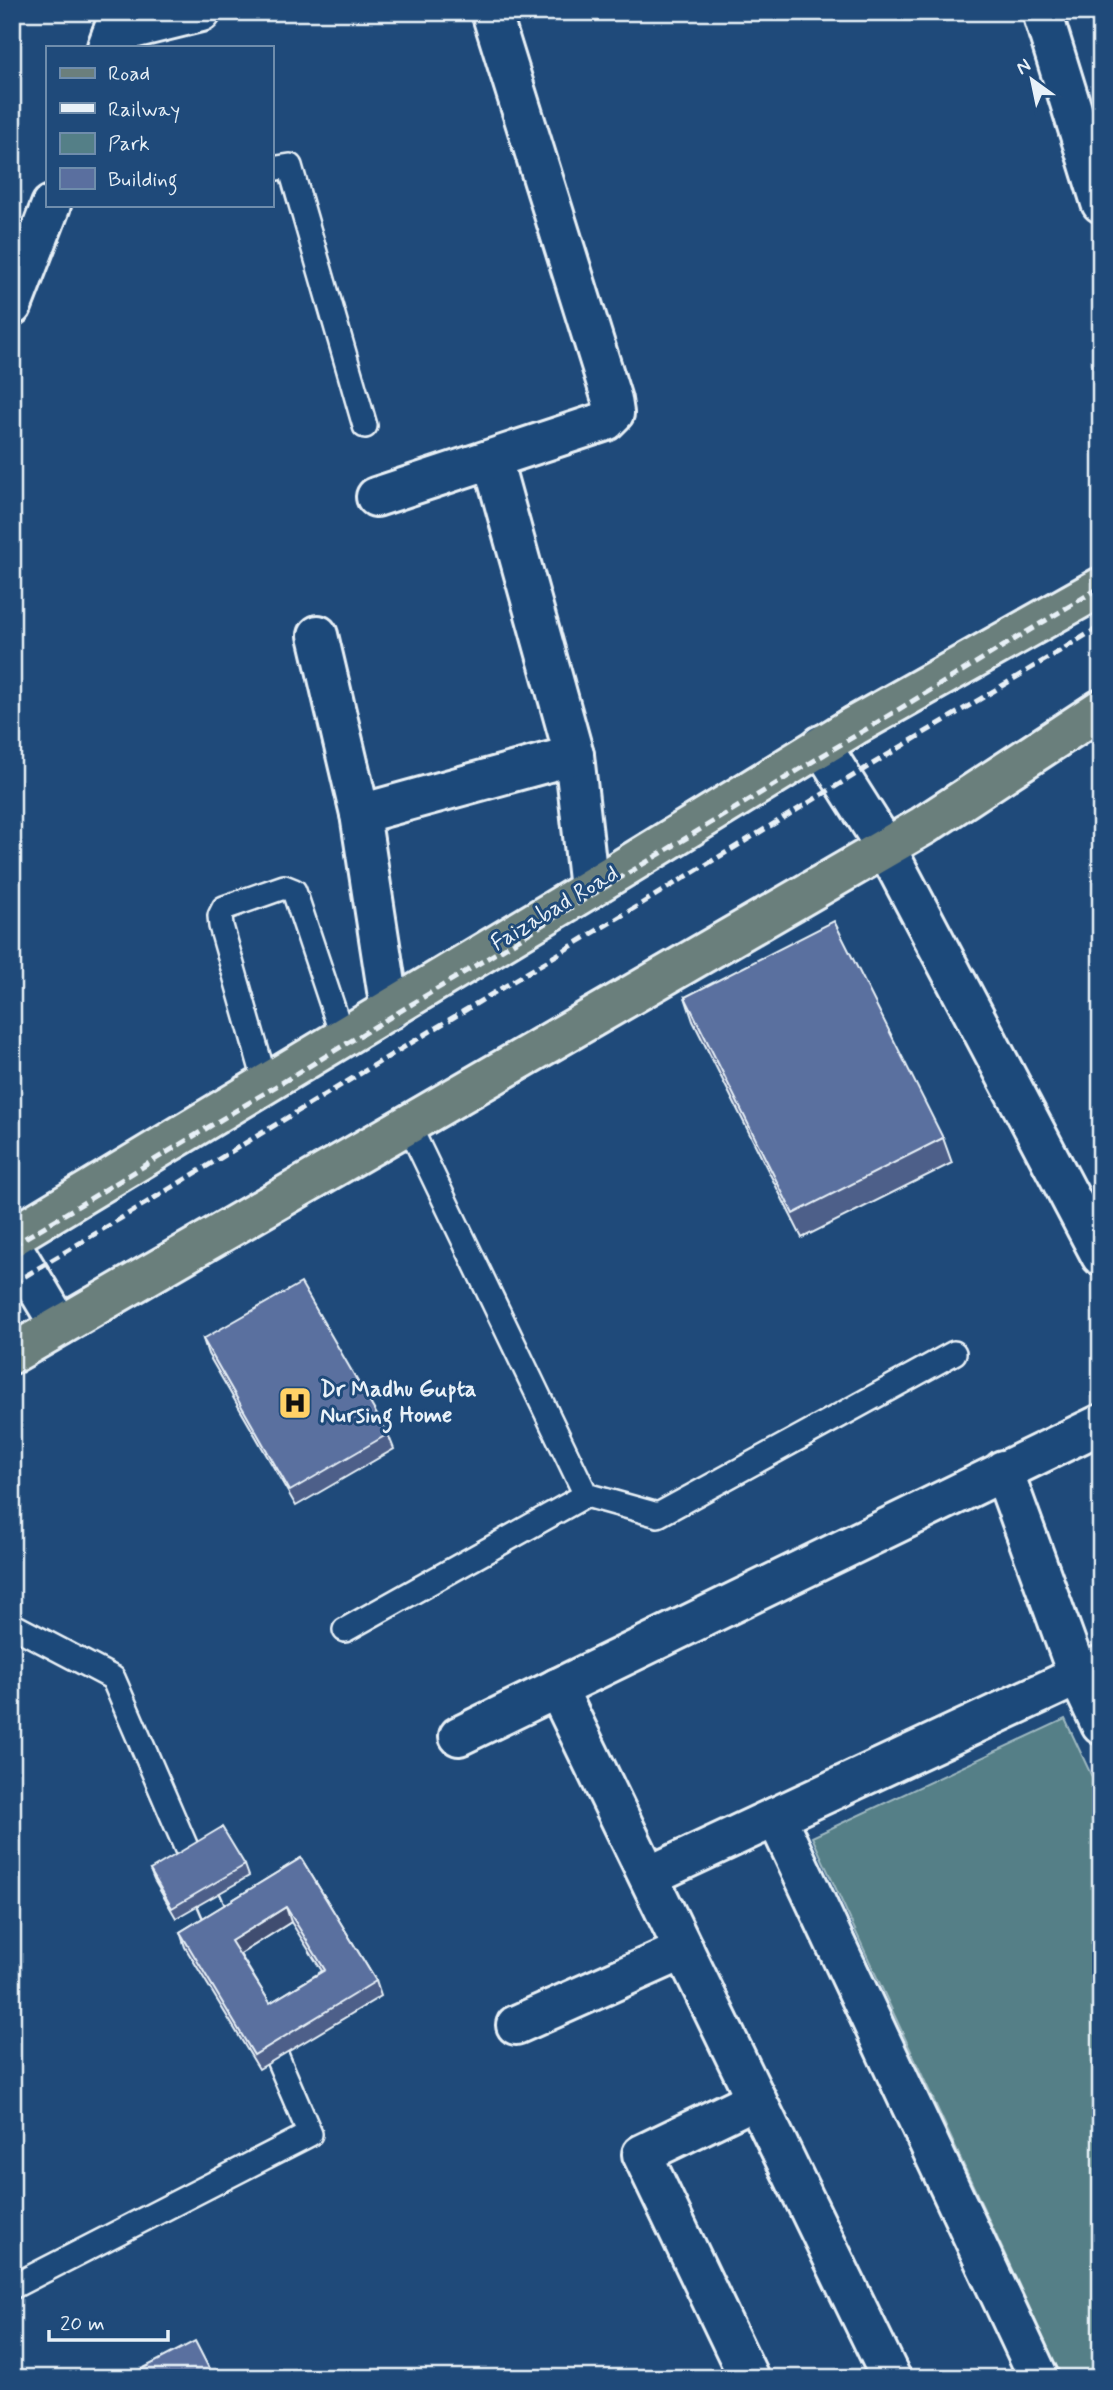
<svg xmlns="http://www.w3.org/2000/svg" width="1113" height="2390" viewBox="0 0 1113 2390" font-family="Mynerve,sans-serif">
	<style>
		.green { fill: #547f87; stroke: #9eb8c0; stroke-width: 2 }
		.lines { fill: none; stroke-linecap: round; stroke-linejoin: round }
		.lane-casing { stroke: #e8f1f8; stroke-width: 28 }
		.street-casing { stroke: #e8f1f8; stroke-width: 44 }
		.secondary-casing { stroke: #e8f1f8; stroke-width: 44 }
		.primary-casing { stroke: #e8f1f8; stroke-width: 44 }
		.lane { stroke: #1f4a7a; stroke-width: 23 }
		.street { stroke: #1f4a7a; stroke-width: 38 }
		.secondary { stroke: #1f4a7a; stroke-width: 38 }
		.primary { stroke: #6b7f7c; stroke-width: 38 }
		.rail { stroke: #e8f1f8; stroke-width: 5; stroke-dasharray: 10 5; stroke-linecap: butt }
		.wall { fill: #4d5f89; stroke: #e8f1f8; stroke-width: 2; fill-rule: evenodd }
		.shaded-wall { fill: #3f4e6f; stroke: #e8f1f8; stroke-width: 2 }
		.building { fill: #5a6f9f; stroke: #e8f1f8; stroke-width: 2; fill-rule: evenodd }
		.labels { text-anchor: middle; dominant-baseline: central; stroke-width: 6; stroke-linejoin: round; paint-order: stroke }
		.street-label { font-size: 23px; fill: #e8f1f8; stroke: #1f4a7a }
		.poi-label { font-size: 23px; font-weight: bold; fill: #e8f1f8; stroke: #1f4a7a; text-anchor: start }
	</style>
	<rect width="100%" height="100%" fill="#1f4a7a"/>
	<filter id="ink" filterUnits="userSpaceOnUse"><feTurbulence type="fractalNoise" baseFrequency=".0143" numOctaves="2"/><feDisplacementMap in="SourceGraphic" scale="14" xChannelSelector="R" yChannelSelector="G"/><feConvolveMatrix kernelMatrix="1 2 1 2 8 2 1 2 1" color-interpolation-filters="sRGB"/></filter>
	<g filter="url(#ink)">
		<polygon class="green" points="1065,1719 1101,1796 1101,2378 1062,2378 812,1837"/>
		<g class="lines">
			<defs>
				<g id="lane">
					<polyline points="271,169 290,166 365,426"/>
					<polyline points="266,1084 221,926 220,916 224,908 284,887 294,891 343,1038"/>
					<polyline points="409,1126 586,1495"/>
					<polyline points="12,1625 113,1678 226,1940"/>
					<polyline points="345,1630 586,1495 658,1515 954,1353"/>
					<polyline points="12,2287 310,2134 265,2029"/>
				</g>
				<g id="street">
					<polyline points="1042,12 1101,203"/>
					<polyline points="112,34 201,12"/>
					<polyline points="492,459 574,755 589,889"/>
					<polyline points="376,497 606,421 614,413 612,400 491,12"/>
					<polyline points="318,635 360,814 390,1010"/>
					<polyline points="821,745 886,848 1101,1256"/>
					<polyline points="360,814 574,755"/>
					<polyline points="1003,1470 1078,1676 1101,1725"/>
					<polyline points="557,1688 891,2378"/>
					<polyline points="459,1736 1101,1424"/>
					<polyline points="776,1817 1039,2378"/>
					<polyline points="649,1876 1101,1665"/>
					<polyline points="516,2025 684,1950"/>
					<polyline points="749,2378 642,2154 756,2099"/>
				</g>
				<g id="secondary">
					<polyline points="107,47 120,12"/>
					<polyline points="12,306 51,205"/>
					<polyline points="12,1246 60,1326"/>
				</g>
				<g id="primary">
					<polyline points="12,1237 589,889 854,726 1101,587"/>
					<polyline points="12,1354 923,826 1101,709"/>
				</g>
			</defs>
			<use href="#lane" class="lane-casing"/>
			<use href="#street" class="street-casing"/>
			<use href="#secondary" class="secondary-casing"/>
			<use href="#primary" class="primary-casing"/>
			<use href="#lane" class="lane"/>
			<use href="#street" class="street"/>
			<use href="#secondary" class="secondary"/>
			<use href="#primary" class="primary"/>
			<g class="rail">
				<polyline points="12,1246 1101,587"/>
				<polyline points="12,1284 1101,626"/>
			</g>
		</g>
		<g class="wall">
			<polygon points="685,997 943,1138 952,1163 802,1238 693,1021"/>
			<polygon points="203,1339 388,1434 394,1449 296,1506 208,1354"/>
			<path d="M 301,1858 L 376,1981 L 381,1996 L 259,2069 L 185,1947 L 180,1932 ZM 291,1922 L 322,1971 L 270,2003 L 240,1954 Z"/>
			<polygon points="245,1865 249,1876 176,1918 154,1880 150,1870"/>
		</g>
		<polygon class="shaded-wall" points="286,1907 291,1922 237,1956 231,1941"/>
		<g class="building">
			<polygon points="834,921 943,1138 793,1214 685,997"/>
			<polygon points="301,1283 388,1434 290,1491 203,1339"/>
			<polygon points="222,1827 245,1865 172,1908 150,1870"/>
			<path d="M 301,1858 L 376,1981 L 254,2055 L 180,1932 ZM 286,1907 L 325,1970 L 270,2003 L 231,1941 Z"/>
			<polygon points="195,2341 214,2378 139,2378 136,2372"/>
		</g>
	</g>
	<defs>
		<symbol id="hospital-square" viewBox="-11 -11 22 22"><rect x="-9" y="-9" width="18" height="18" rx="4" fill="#ffd166" stroke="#1f4a7a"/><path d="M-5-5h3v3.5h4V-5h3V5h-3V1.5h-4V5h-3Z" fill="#111"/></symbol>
	</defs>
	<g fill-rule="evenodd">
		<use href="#hospital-square" x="276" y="1384" width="38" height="38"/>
	</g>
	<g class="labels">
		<g class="street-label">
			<text transform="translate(555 909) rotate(-31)">Faizabad Road</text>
		</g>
		<g class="poi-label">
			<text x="320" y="1390">Dr Madhu Gupta<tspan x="320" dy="26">Nursing Home</tspan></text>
		</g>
	</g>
	<rect width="1113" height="2390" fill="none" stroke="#1f4a7a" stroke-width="42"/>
	<rect x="21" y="21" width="1071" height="2348" fill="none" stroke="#e8f1f8" stroke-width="2.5" filter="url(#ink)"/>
	<rect x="46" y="46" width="228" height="161" fill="#1f4a7a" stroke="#6f8dac" stroke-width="2"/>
	<rect x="60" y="68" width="35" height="10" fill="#6b7f7c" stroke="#6f8dac" stroke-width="2"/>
	<text x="108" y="80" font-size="21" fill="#e8f1f8">Road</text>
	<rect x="60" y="103" width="35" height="10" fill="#e8f1f8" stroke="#6f8dac" stroke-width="2"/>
	<text x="108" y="116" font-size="21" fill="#e8f1f8">Railway</text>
	<rect x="60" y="133" width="35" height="21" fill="#547f87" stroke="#6f8dac" stroke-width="2"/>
	<text x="108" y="150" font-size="21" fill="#e8f1f8">Park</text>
	<rect x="60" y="168" width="35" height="21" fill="#5a6f9f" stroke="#6f8dac" stroke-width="2"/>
	<text x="108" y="186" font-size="21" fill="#e8f1f8">Building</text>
	<g transform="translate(1032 80) rotate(327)" stroke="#1f4a7a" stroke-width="5" paint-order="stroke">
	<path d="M0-5L12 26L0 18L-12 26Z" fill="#e8f1f8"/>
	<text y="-10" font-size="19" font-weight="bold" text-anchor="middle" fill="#e8f1f8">N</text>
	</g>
	<path d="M49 2330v10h119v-10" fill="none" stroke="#e8f1f8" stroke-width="3.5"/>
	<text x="60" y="2330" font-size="21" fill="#e8f1f8" stroke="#1f4a7a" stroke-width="5" paint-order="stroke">20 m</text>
</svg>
